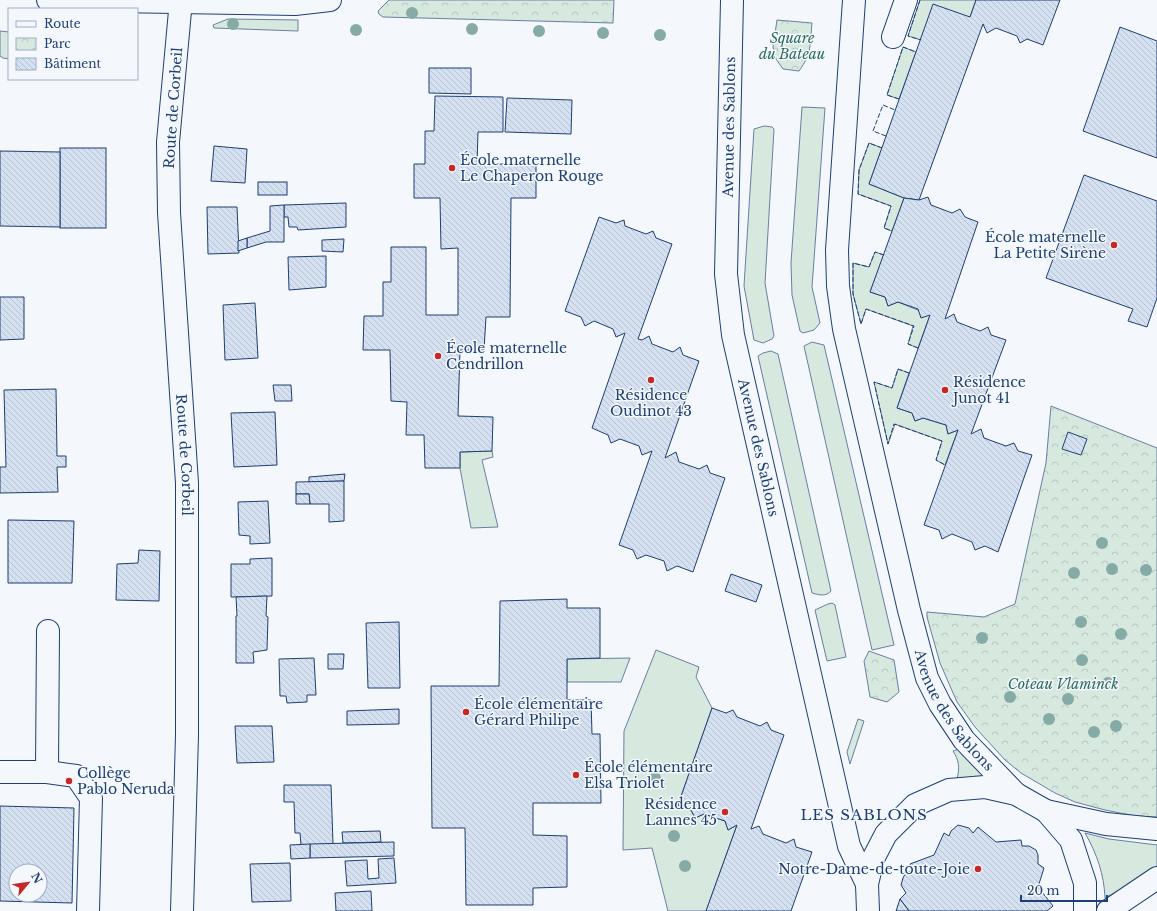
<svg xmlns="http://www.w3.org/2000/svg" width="1157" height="911" viewBox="0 0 1157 911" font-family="'Libre Baskerville',serif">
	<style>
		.green { fill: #d7e8df; stroke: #687fa3 }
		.park { fill: url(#park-crowns); stroke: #687fa3 }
		.building { fill: url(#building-back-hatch); stroke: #1d3f73; fill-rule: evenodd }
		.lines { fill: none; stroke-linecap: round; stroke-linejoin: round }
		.minor-casing { stroke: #1d3f73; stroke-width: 24 }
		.minor { stroke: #f4f7fb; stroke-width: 22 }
		.fence { stroke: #1d3f73; stroke-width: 1; stroke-dasharray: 5 2; stroke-linecap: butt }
		.tree { fill: #86aba6 }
		.poi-dot { fill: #c62828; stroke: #f4f7fb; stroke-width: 1.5 }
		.labels { text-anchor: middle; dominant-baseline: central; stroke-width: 3; stroke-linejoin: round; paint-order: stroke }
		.park-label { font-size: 14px; font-style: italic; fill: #2c6c60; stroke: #f4f7fb }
		.street-label { font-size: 14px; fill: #1d3f73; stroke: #f4f7fb }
		.poi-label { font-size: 14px; fill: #1d3f73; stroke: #f4f7fb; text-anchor: start }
		.neighbourhood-label { font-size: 15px; letter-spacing: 1px; fill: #1d3f73; stroke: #f4f7fb }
	</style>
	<defs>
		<pattern id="park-crowns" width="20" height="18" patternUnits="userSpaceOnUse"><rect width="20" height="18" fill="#d7e8df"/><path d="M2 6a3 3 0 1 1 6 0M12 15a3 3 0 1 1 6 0" fill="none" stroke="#b8c8c3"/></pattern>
		<pattern id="building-back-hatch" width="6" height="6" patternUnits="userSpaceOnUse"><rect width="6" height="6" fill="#d5e0f0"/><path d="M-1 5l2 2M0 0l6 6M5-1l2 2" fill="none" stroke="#b6c1d1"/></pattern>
	</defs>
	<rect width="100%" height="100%" fill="#f4f7fb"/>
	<g class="green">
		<polygon points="920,0 976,0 970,17 921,40 908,36"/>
		<polygon points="228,19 298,20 298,31 214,28 213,25"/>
		<polygon points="0,31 9,32 9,59 3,58 0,56"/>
		<polygon points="903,47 916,52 899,99 887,95"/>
		<polygon points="802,107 825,108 812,287 820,323 814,330 803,333 800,331 792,295 791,263"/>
		<polygon points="764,126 772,127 774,129 765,283 774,336 772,339 763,343 754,340 744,286 754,129"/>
		<polygon points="869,143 882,148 869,184 904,198 892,231 884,228 891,206 858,194 859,170"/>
		<polygon points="875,252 884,255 870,292 885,297 888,306 898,302 930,315 918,348 908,344 913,326 866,309 861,324 853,294 853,263 869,267"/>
		<polygon points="812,342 824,345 894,645 872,650 804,346"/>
		<path d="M 771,351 L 778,354 L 831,591 C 825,597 820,595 812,593 L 758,356 L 763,353 Z"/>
		<polygon points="898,369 909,373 897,408 912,413 915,421 923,418 946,425 948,434 958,430 945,465 936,460 942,441 895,424 888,444 874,382 892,388"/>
		<polygon points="492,451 493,457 482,460 498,527 471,528 460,468 460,452"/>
		<polygon points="832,603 835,605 846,657 827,661 815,610 828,604"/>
		<polygon points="656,650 699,667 696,677 712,708 678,805 691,810 695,818 704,814 725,821 728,830 737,825 706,911 668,911 652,848 623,850 624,731"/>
		<polygon points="630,658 621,682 567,682 567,659"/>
		<polygon points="858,719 864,721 850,764 847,752"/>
		<path d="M 959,749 L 994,782 L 957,779 C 960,768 959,760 953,751 Z"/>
		<path d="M 1085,833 L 1109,839 L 1157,845 L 1157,870 L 1105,898 C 1104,874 1097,854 1085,833 Z"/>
	</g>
	<g class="park">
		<polygon points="389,0 614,0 613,23 383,17 379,14 378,11"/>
		<path d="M 777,20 L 812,23 C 810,44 812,53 799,71 L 783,69 L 776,59 L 773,47 Z"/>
		<polygon points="1051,406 1157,448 1157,817 1135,816 1105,810 1075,802 1055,793 1021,773 1005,760 975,727 957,702 940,663 927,617 927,612 984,617 1015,604 1046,463"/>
		<polygon points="869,651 894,660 899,692 887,702 870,697 864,661"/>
	</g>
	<g class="building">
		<polygon points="976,0 1060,0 1043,45 1027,39 1020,43 1017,36 996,28 987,33 983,24 919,200 904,198 869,184 933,4 970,17"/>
		<polygon points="1120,27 1157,41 1157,158 1083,131"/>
		<polygon points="429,68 471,68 471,94 429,93"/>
		<polygon points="435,96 503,97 503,132 478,132 477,164 536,164 536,198 511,198 510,317 486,317 484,350 460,350 458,416 493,417 492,451 460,452 460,468 425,468 424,435 406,435 407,402 391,401 390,350 363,350 364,316 383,316 383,282 391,282 391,247 426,247 426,315 458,315 458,248 441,249 440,198 414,198 414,164 425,164 425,131 434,131"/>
		<polygon points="507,98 572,100 571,134 505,132"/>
		<polygon points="214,146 247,149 245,183 211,181"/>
		<rect x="60" y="148" width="46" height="80"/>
		<polygon points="0,151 60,152 60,227 0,226"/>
		<polygon points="1084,175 1157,201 1157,298 1147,327 1128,321 1133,309 1046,278"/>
		<rect x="258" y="182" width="29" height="13"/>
		<polygon points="928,197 931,205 952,213 960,209 965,217 978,222 945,319 954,314 957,322 980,331 988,327 991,335 1006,340 971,434 981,429 984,438 1006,446 1014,443 1018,451 1032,455 998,552 985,546 975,550 972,542 952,534 942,539 939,530 924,525 958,430 948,434 946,425 923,418 915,421 912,413 897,408 930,315 921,318 918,309 898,302 888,306 885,297 870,292 904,198 919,200"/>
		<polygon points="346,203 346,227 298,230 297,227 289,227 288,217 284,217 284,205"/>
		<polygon points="284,205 284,242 266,242 247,248 247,238 270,231 270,206"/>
		<polygon points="207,207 237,207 239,253 208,254"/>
		<polygon points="599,217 616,223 624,220 625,226 646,234 653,231 656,238 672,244 638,339 642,340 649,336 652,344 673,352 680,347 683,355 699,361 665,458 676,452 679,462 699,469 707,465 710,473 725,478 693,572 677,566 667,571 664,561 646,555 637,559 633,550 619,545 652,451 642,455 639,446 620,439 611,443 608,435 592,428 625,333 616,337 613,329 594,321 585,326 581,317 565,311"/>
		<polygon points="247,238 247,248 238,251 238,241"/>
		<polygon points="344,239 343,252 322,251 322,240"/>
		<polygon points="326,256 326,287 289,290 288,257"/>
		<polygon points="0,297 24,297 24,339 0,340"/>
		<polygon points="255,303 258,358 225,360 223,305"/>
		<polygon points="273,385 291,385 292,401 275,401"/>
		<polygon points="56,389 57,456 66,456 66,467 57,467 58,492 0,493 0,467 6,467 4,390"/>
		<polygon points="275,412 277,465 234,467 231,413"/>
		<polygon points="1068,432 1087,439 1081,455 1062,449"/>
		<polygon points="345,474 344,481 309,482 309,477"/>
		<polygon points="344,481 344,521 329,522 329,504 310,504 309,494 296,494 296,482"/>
		<polygon points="296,494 309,494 310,504 296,504"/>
		<polygon points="268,501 270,543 250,544 250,536 239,535 238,502"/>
		<polygon points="8,520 74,521 72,583 8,583"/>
		<polygon points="139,550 160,551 159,601 116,600 117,564 138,563"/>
		<polygon points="272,558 272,596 231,597 231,564 250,564 250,559"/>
		<polygon points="731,574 762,585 756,602 725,591"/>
		<polygon points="267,596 266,616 268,617 267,650 253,652 254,663 236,663 236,616 237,616 236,597"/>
		<polygon points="567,599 567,608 600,608 600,658 567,659 567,700 591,700 592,734 600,734 601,803 533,803 533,835 567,836 567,887 533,888 533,905 466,905 465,828 432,828 431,686 499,686 500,601"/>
		<polygon points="399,622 400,688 368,688 366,623"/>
		<polygon points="328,654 344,654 343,669 328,669"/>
		<polygon points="314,658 316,695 307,695 307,702 287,703 286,696 280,696 279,659"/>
		<polygon points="712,708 726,713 733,710 737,717 760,726 767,722 771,730 784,735 751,829 759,826 763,834 786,843 794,839 796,847 812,852 791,911 706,911 737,825 728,830 725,821 704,814 695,818 691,810 678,805"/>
		<polygon points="399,709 399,724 347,725 347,711"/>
		<polygon points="235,726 272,726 274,762 237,763"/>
		<polygon points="284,785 331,785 333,844 301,845 300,833 295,833 294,802 284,802"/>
		<path d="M 0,806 L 74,808 L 72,903 L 0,901 ZM 16,871 L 40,871 L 40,895 L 16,895 Z"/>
		<polygon points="958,825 969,828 973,833 978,827 996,842 1021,840 1022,846 1029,846 1036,850 1038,855 1038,864 1044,868 1038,887 1053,906 1047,911 909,911 900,899 906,893 901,885 903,878 905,874 912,870 910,864 934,855 944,833 949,836 951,831"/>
		<polygon points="380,831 381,842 343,843 342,832"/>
		<polygon points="394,842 394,856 310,858 310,844"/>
		<polygon points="310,844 310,858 291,859 290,845"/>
		<polygon points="394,858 396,883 347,886 345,861 367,860 368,879 379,878 378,859"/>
		<polygon points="290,863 291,901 252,902 250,864"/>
		<polygon points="371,891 372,911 336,911 335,893"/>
		<polygon points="900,899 909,911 896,911"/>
	</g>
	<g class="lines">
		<defs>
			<g id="minor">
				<polyline points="48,0 295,4 330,0"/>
				<path id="s1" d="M 181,0 L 168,142 L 169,213 L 187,483 L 187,735 L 182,911"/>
				<path id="s2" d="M 732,0 L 726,274 L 733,335 L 849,846 L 867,884"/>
				<path id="s3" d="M 854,0 L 837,250 L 838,286 L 844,329 L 909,610 L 927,678 L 940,704 L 964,740 L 1016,794"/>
				<polyline points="893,37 906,0"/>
				<polyline points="0,772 47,772 76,776 91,798 88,911"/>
				<polyline points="47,772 48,631"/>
				<polyline points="1046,811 1106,824 1157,829"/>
				<polyline points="868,911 867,884 873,859 886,834 915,805 949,790 985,787 1016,794 1046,811 1071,840 1085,883 1085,911"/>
				<polyline points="1108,911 1157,878"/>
			</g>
		</defs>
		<use href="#minor" class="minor-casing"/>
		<use href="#minor" class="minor"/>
		<g class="fence">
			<polyline points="920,0 908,36 921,40"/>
			<polyline points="899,99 887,95 903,47 916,52"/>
			<polyline points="886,136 873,131 883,105 895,110"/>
			<polyline points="882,148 869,143 859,170 858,194 891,206 884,228 892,231"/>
			<polyline points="884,255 875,252 869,267 853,263 853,294 861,324 866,309 914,326 908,344 918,348"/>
			<polyline points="909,373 898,369 892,388 874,382 888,444 894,424 942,441 936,460 945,465"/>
		</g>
	</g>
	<g class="tree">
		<circle cx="412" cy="13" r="6"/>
		<circle cx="233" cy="24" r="6"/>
		<circle cx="472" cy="29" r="6"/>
		<circle cx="356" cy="30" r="6"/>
		<circle cx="539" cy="31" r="6"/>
		<circle cx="603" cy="33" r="6"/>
		<circle cx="660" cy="35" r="6"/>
		<circle cx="1102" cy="543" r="6"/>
		<circle cx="1112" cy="569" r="6"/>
		<circle cx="1146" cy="570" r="6"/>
		<circle cx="1074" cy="573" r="6"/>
		<circle cx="1081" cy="622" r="6"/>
		<circle cx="1121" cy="634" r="6"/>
		<circle cx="982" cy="638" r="6"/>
		<circle cx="1082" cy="660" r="6"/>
		<circle cx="1108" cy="683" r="6"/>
		<circle cx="1010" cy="697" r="6"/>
		<circle cx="1068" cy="699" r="6"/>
		<circle cx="1049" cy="719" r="6"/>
		<circle cx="1116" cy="726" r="6"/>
		<circle cx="1094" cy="732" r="6"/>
		<circle cx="655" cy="778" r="6"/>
		<circle cx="674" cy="836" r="6"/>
		<circle cx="685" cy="866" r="6"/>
	</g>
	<g class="poi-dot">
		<circle cx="452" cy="168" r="4"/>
		<circle cx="1114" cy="245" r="4"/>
		<circle cx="438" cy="356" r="4"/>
		<circle cx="651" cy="380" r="4"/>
		<circle cx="945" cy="390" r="4"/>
		<circle cx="466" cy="712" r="4"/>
		<circle cx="576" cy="775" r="4"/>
		<circle cx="69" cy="781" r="4"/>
		<circle cx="725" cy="812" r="4"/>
		<circle cx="978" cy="869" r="4"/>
	</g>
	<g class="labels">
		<g class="park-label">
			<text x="792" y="38">Square<tspan x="792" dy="16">du Bateau</tspan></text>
			<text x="1063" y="684">Coteau Vlaminck</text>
		</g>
		<g class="street-label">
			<text transform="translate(173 108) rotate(-86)">Route de Corbeil</text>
			<text transform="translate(729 127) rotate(-89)">Avenue des Sablons</text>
			<text stroke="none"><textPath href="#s2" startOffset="451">Avenue des Sablons</textPath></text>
			<text stroke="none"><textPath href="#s1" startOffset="456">Route de Corbeil</textPath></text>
			<text stroke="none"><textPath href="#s3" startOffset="730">Avenue des Sablons</textPath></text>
		</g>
		<g class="poi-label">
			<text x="460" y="160">École maternelle<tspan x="460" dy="16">Le Chaperon Rouge</tspan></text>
			<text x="1106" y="237" text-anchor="end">École maternelle<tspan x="1106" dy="16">La Petite Sirène</tspan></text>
			<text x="446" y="348">École maternelle<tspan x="446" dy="16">Cendrillon</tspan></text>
			<text x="953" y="382">Résidence<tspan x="953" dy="16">Junot 41</tspan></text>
			<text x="651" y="395" text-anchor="middle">Résidence<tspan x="651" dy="16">Oudinot 43</tspan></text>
			<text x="474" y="704">École élémentaire<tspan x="474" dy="16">Gérard Philipe</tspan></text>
			<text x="584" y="767">École élémentaire<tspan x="584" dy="16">Elsa Triolet</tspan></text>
			<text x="77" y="773">Collège<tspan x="77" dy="16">Pablo Neruda</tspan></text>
			<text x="717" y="804" text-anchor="end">Résidence<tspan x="717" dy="16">Lannes 45</tspan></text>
			<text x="970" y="869" text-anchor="end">Notre-Dame-de-toute-Joie</text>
		</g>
		<g class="neighbourhood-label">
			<text x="864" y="814">LES SABLONS</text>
		</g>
	</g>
	<rect x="8" y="8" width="130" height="72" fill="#f4f7fb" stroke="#9eadc5"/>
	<rect x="16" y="21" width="20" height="6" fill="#f4f7fb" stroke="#9eadc5"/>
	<text x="44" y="28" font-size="12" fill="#1d3f73">Route</text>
	<rect x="16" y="38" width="20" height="12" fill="url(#park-crowns)" stroke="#9eadc5"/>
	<text x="44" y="48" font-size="12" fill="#1d3f73">Parc</text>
	<rect x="16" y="58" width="20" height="12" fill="url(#building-back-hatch)" stroke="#9eadc5"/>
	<text x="44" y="68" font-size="12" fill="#1d3f73">Bâtiment</text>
	<g transform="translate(28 883) rotate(61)"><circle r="19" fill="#f4f7fb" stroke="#9eadc5"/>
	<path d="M0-3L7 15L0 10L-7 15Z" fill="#c62828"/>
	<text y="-6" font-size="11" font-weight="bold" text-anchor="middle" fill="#1d3f73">N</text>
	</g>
	<path d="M1021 895v6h86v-6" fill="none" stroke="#1d3f73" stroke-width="2"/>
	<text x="1027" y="895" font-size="12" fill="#1d3f73" stroke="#f4f7fb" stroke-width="3" paint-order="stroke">20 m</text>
</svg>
